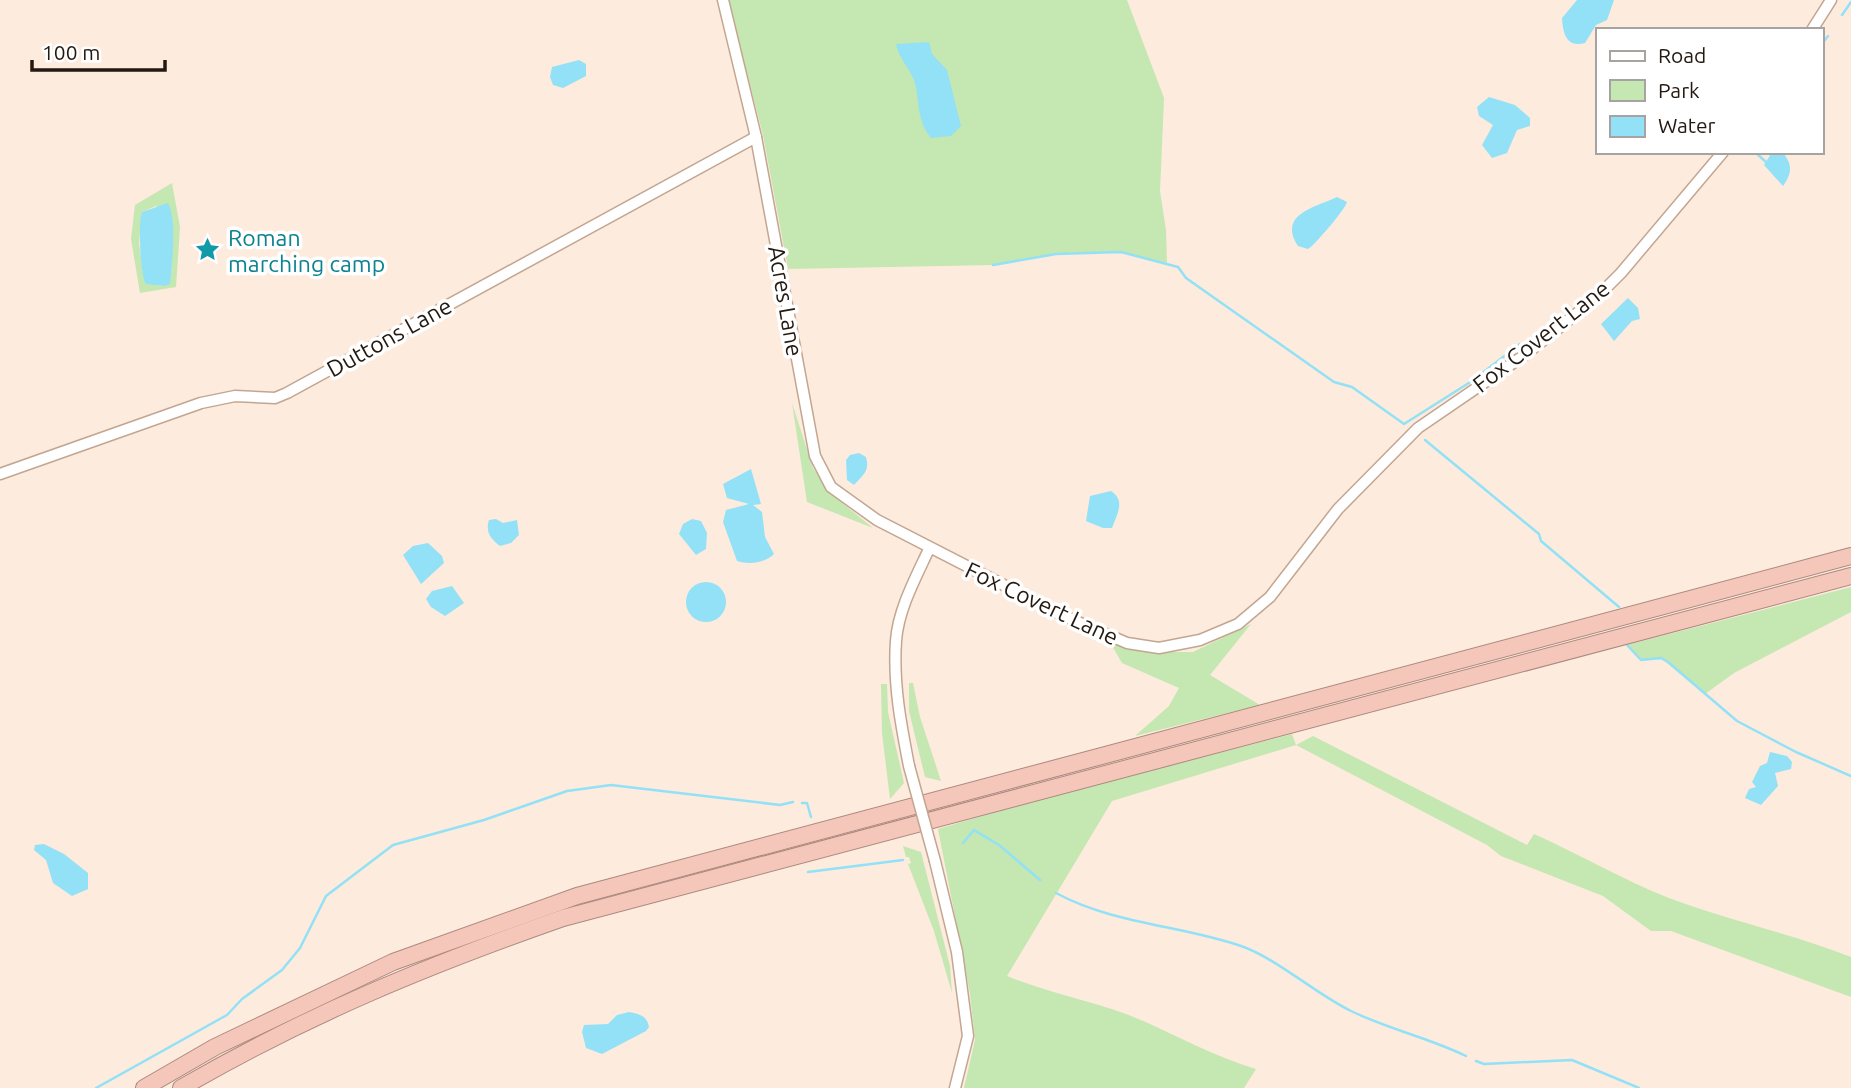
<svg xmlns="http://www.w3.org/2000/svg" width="1851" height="1088" viewBox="0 0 1851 1088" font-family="Ubuntu,sans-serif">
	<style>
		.green { fill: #c5e7b1; fill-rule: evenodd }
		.water { fill: #92e1f7 }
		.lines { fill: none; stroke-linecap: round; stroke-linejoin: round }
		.stream { stroke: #92e1f7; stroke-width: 2.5 }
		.minor-casing { stroke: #c3a691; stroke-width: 13 }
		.highway-casing { stroke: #ac897f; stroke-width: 18 }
		.minor { stroke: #fff; stroke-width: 10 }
		.highway { stroke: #f5c6ba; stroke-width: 16 }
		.minor-bridge-casing { stroke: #c3a691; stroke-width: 13; stroke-linecap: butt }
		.minor-bridge { stroke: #fff; stroke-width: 10 }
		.labels { text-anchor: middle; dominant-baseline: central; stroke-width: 7; stroke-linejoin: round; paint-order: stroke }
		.culture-label { font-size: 23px; fill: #0d838f; stroke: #fff; text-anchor: start }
		.street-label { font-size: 23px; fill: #241911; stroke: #fff }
	</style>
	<rect width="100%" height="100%" fill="#fdebdd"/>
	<g class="green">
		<polygon points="728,0 1127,0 1164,98 1160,191 1166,230 1167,263 1121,252 1056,254 993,265 788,269 763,135"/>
		<path d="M 172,183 L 180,227 L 176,287 L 140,293 L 131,239 L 135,205 ZM 156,206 L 172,218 L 171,276 L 164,286 L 157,285 L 143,273 L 139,243 L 142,212 Z"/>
		<polygon points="792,403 813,468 831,494 873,528 807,502"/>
		<polygon points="1851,587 1851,612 1734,673 1705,694 1661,658 1641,660 1627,645"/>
		<polygon points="1251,624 1210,675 1260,705 1135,736 1169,706 1179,688 1122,663 1111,644 1153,652 1193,652"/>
		<polygon points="909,683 913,683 920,717 941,781 925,777 909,711"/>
		<polygon points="881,684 887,684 888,712 904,783 890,799 882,733"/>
		<path d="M 1292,734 L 1296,745 L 1313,736 L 1527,845 L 1534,834 C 1579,854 1623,880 1669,898 C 1729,921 1791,933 1851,957 L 1851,997 L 1671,931 L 1651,931 L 1603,896 L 1501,856 L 1487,845 L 1296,745 L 1112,801 L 1007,976 C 1045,992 1087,1000 1126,1014 C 1170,1031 1211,1056 1256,1069 L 1244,1088 L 964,1088 L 975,1040 L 970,994 L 938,829 L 1026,803 Z"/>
		<polygon points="903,846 921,852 950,966 952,993 934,931 908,864 911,863 909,857 906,857"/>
	</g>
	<g class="water">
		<path d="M 1577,0 L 1614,0 L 1607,20 L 1596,25 L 1585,43 C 1566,48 1563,33 1562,18 Z"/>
		<path d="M 929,42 L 932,54 L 947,70 L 961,126 L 951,136 L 931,138 C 913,116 922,92 911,74 C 905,63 899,57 896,44 Z"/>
		<polygon points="579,60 586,64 586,76 563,88 553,85 550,77 552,67"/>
		<polygon points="1489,97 1515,105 1530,118 1530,126 1517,130 1507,153 1492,158 1482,145 1493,125 1479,116 1477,107"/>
		<path d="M 1772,152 L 1782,152 C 1793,164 1792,173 1783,186 L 1764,165 Z"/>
		<path d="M 1337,197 L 1347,202 C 1344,211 1320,238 1312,246 L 1308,249 L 1298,246 C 1278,214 1314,208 1337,197 Z"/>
		<path d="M 168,203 C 177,219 172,265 170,284 L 164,286 L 146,284 C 140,276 138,222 142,212 Z"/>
		<polygon points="1628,298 1638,308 1640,319 1632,321 1614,341 1601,324"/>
		<path d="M 859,453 L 866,457 C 870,471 863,475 854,485 L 847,480 L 846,460 L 850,455 Z"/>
		<path d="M 751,469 L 761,504 L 753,505 L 762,512 L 765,537 L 774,554 C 765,563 749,565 737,561 L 723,522 L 726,510 L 749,504 L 727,498 L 723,484 Z"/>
		<path d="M 1111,491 C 1126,501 1117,514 1112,528 L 1103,528 L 1086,521 L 1090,496 Z"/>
		<path d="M 496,519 L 503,523 L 517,520 L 519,535 L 511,543 L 500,546 C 491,539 485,532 489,520 Z"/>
		<polygon points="692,519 701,521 707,533 706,549 696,555 679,534 683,524"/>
		<polygon points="428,543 442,556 444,563 421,584 403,555 413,546"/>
		<circle cx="706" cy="602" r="20"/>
		<polygon points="452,586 464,603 445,616 431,607 426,599 432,591"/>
		<polygon points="1770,752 1787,756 1792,762 1791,769 1775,773 1778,786 1761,805 1745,798 1749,789 1756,787 1752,782 1760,766 1767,763"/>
		<polygon points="44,844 64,854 88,873 88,889 72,896 53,883 46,860 34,850 35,845"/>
		<path d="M 629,1012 C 640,1014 647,1016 649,1027 L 646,1031 L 602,1054 L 586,1048 L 582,1032 L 584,1025 L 608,1024 L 617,1015 Z"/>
	</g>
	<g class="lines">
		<g class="stream">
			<polyline points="1842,15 1851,2"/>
			<polyline points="1821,45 1828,36"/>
			<polyline points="1755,152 1766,162"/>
			<polyline points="993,265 1056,254 1121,252 1178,267 1186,278 1334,382 1352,387 1404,424 1472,381 1520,344"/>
			<polyline points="1425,440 1539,534 1541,541 1619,607"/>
			<polyline points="1627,645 1641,660 1661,658 1668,662 1737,721 1796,752 1851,776"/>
			<polyline points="802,803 807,803 811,817"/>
			<polyline points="963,843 974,830 999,845 1040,880"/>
			<polyline points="808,872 903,860"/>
			<path d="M 1056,893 C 1113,924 1180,925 1241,946 C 1276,958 1316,994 1351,1011 C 1388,1029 1429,1038 1466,1056"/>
			<polyline points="1476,1061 1484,1064 1572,1060 1639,1088"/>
			<polyline points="96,1088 227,1015 242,999 282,970 300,948 326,896 393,845 484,820 567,791 611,785 780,805 793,802"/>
		</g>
		<defs>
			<g id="minor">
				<polyline points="723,0 756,137 815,456 831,487 877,520 1064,616 1127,643 1159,648 1200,640 1238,624 1270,597 1338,509 1418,428 1526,354 1595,299 1621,273 1723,152"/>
				<polyline points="1812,30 1831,0"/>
				<polyline points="0,474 201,403 235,396 275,398 287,393 756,137"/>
				<path d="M 909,766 C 901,725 893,684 896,641 C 898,610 916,577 929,549"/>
				<polyline points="935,861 957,952 968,1036 955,1088"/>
			</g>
			<g id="highway">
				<polyline points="144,1088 215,1047 393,962 577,896 1851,556"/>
				<path d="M 181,1088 C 307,1015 426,966 563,918 L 1851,576"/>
			</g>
		</defs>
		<use href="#minor" class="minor-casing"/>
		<use href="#highway" class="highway-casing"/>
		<use href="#minor" class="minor"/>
		<use href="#highway" class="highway"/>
		<defs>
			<polyline id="minor-bridge" points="909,766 935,861"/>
		</defs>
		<use href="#minor-bridge" class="minor-bridge-casing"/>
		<use href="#minor-bridge" class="minor-bridge"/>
	</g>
	<defs>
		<symbol id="sight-bare" viewBox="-9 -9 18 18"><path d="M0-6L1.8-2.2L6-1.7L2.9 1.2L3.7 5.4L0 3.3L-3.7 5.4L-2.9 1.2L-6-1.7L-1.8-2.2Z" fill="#0f9aa8" stroke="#fff" stroke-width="2.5" paint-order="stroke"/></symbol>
	</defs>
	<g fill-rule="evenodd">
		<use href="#sight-bare" x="190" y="232" width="35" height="35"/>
	</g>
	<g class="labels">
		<g class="culture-label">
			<text x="228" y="237">Roman<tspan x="228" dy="26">marching camp</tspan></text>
		</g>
		<g class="street-label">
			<text transform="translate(786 301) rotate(80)">Acres Lane</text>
			<text transform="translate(1541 336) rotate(-38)">Fox Covert Lane</text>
			<text transform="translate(389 337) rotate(-29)">Duttons Lane</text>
			<text transform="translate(1042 603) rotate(25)">Fox Covert Lane</text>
		</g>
	</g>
	<rect x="1596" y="28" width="228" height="126" fill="#ffffff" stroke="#a7a3a0" stroke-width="2"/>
	<rect x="1610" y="51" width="35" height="10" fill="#ffffff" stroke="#a7a3a0" stroke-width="2"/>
	<text x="1658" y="63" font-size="21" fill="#241911">Road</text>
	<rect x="1610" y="80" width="35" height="21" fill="#c5e7b1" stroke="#a7a3a0" stroke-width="2"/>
	<text x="1658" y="98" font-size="21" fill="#241911">Park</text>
	<rect x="1610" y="116" width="35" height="21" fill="#92e1f7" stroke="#a7a3a0" stroke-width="2"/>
	<text x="1658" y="133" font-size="21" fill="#241911">Water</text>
	<path d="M32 60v10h133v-10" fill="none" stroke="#241911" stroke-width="3.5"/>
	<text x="42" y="60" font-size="21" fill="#241911" stroke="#ffffff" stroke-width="5" paint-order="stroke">100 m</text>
</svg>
